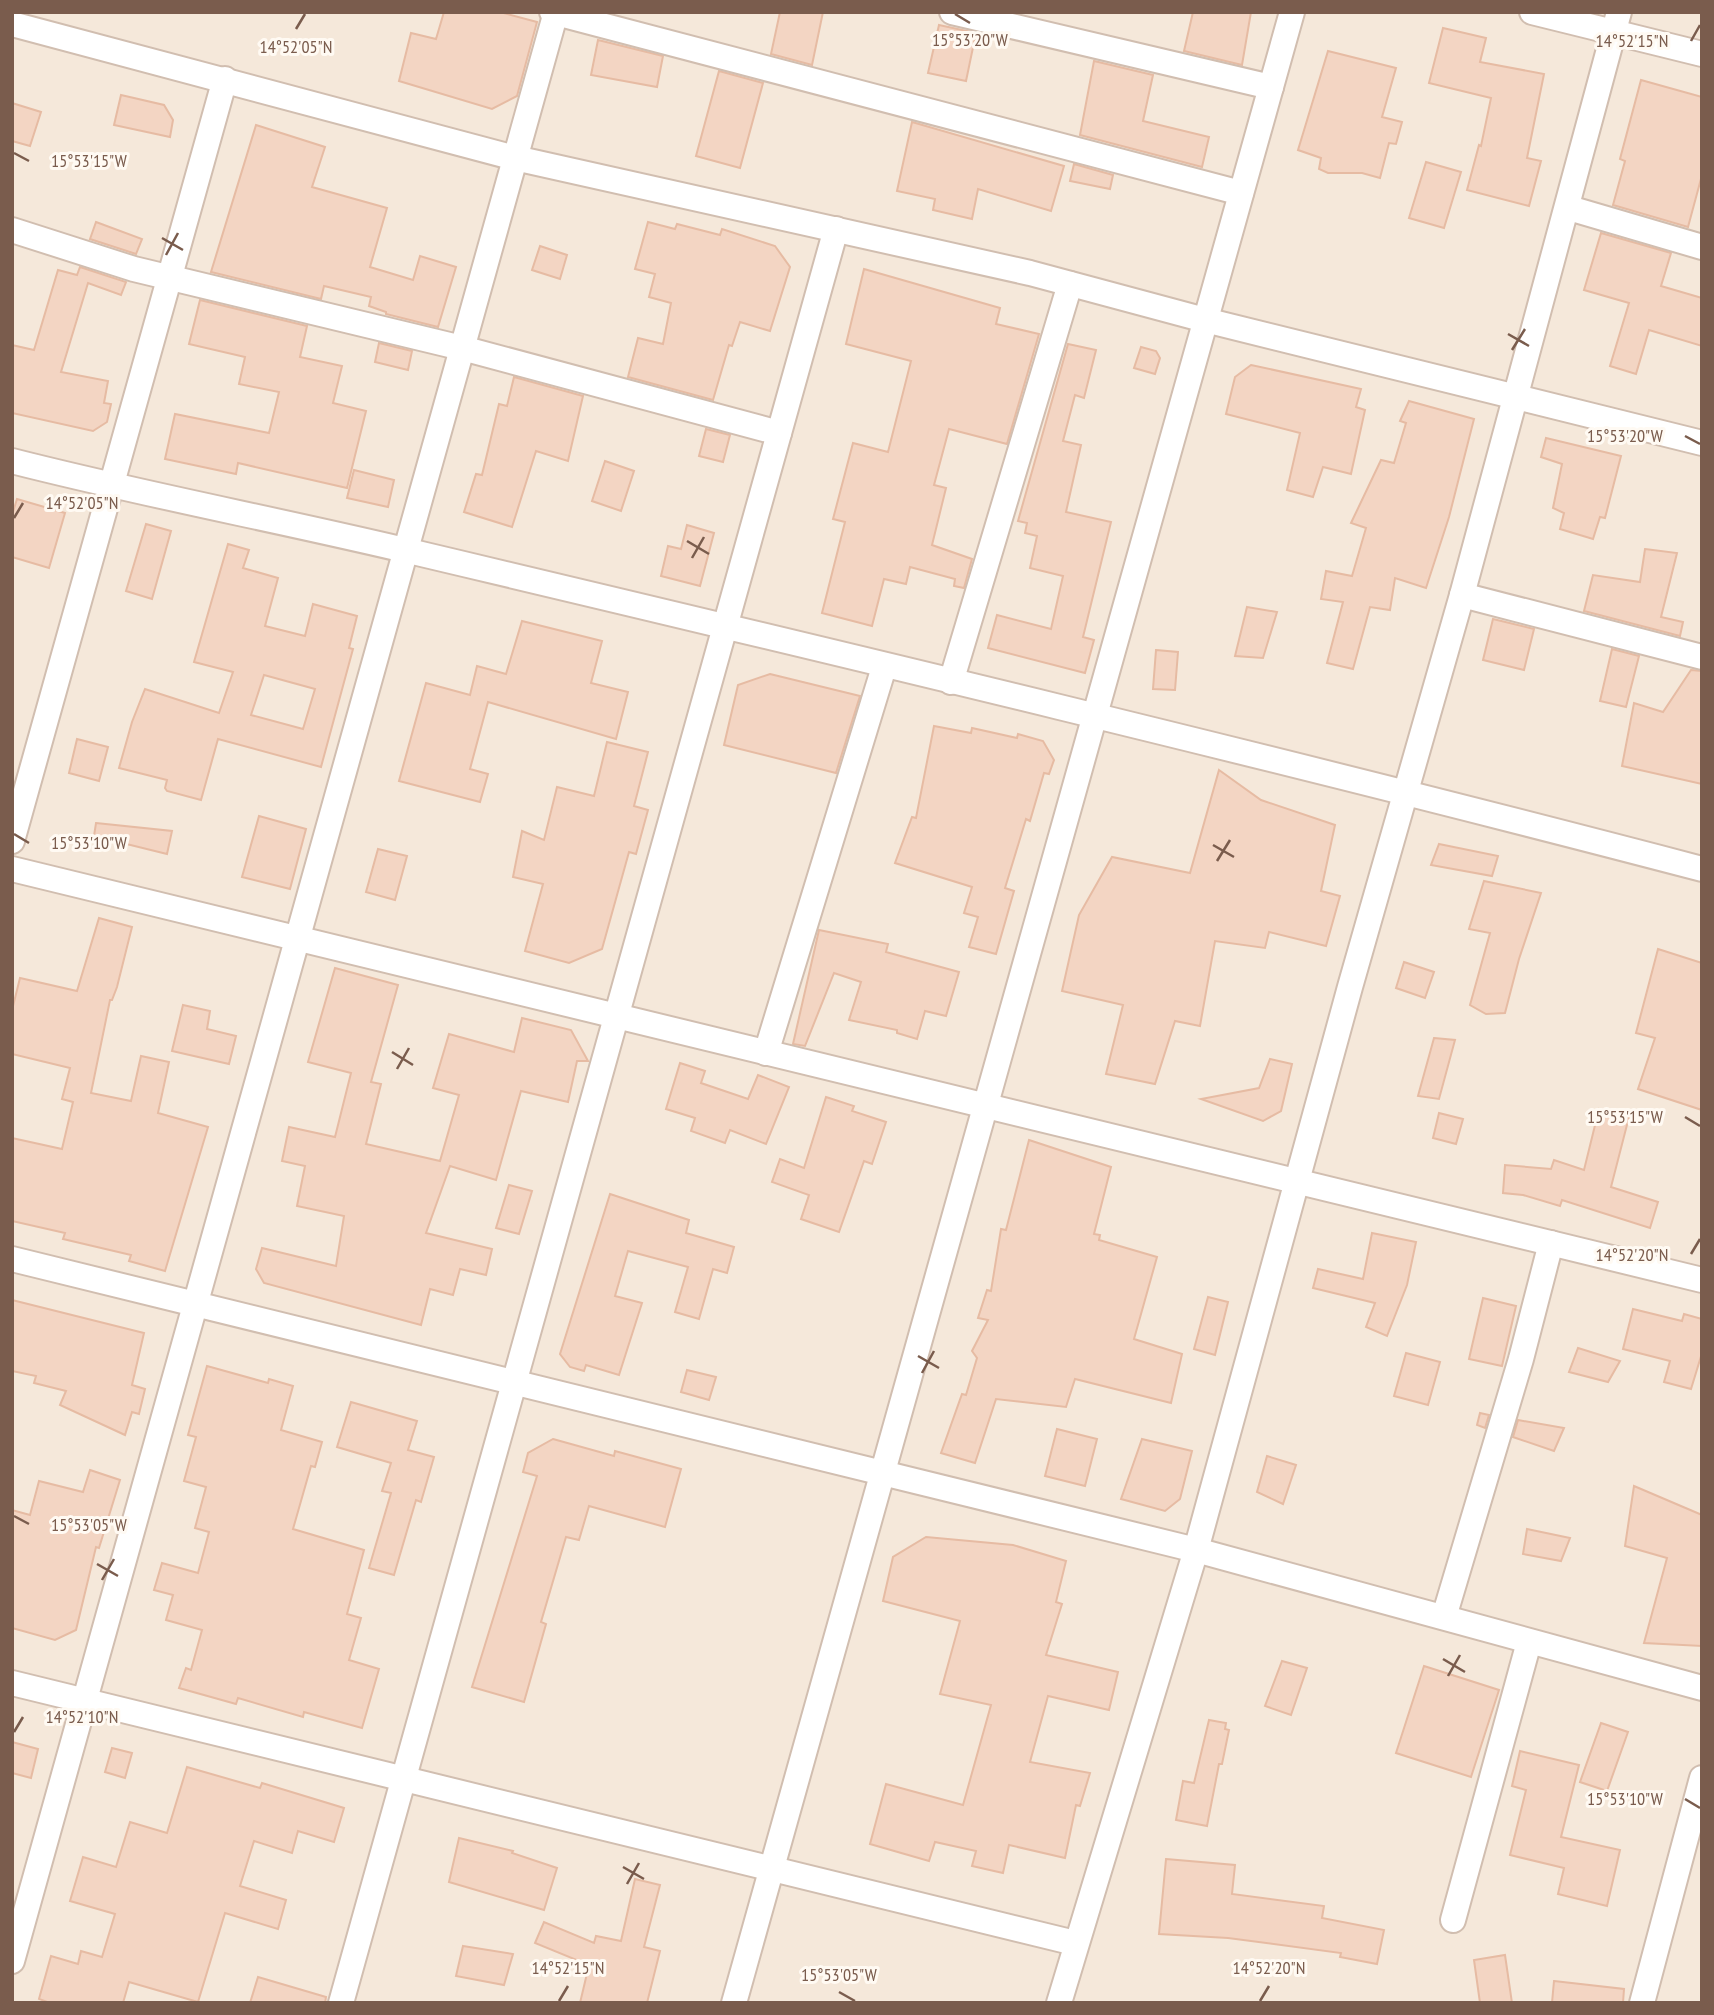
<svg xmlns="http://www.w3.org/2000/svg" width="1714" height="2015" viewBox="0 0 1714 2015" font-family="'PT Sans Narrow',sans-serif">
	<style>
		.residential { fill: #f5e8da }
		.building { fill: #f3d5c3; stroke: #e6bba3; stroke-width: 2; fill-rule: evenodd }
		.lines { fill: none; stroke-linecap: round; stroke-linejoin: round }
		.minor-casing { stroke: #d1beb0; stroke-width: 28 }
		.minor { stroke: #fff; stroke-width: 24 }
		.ticks { fill: none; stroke: #7a5c4d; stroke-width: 2.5 }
		.ticks-label { font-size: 18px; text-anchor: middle; fill: #7a5c4d; stroke: #fffaf3; stroke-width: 6; stroke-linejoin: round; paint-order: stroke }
	</style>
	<rect width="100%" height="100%" fill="#fdf6ec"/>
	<rect class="residential" x="12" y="12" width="1690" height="1991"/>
	<g class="building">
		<polygon points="444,12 500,12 537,22 517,96 492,109 399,81 411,33 436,39"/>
		<polygon points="780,12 823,12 812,65 771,54"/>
		<polygon points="1193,12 1251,12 1242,65 1184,51"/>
		<polygon points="939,25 976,33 966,81 928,73"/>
		<polygon points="1443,28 1486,38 1480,62 1544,74 1527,158 1541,161 1529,206 1467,190 1479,145 1481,146 1491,98 1429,83"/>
		<polygon points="598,40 663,56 657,87 591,75"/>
		<polygon points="1328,51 1396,68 1382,117 1402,122 1396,144 1389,143 1380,178 1362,173 1328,173 1319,169 1321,158 1298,150"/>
		<polygon points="1094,61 1153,75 1143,121 1209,137 1202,167 1080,135"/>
		<polygon points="719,71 763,83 740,168 696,156"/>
		<polygon points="1641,80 1702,97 1702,175 1688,227 1613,205 1625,161 1620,159"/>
		<polygon points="121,95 164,105 173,120 170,137 114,125"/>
		<polygon points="12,103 41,112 30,146 12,141"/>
		<polygon points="912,122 1064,166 1051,211 978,189 972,219 933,210 935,199 897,191"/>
		<polygon points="256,125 325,147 312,187 387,208 370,267 413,280 420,256 456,267 438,327 386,314 386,312 369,306 371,297 324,286 321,299 211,272"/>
		<polygon points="1426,162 1461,172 1444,228 1409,218"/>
		<polygon points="1074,164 1113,175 1110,189 1070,181"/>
		<polygon points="96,222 142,239 136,254 90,239"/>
		<polygon points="648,222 675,229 677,224 720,235 722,229 775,246 790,267 770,331 740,322 732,346 729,345 713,400 628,377 638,338 663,344 671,303 649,297 655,274 635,269"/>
		<polygon points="1601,233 1671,253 1661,286 1702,298 1702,346 1649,330 1636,374 1610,366 1629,303 1584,290"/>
		<polygon points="540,246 567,255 560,279 532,270"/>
		<polygon points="80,267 126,282 121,295 88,283 61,372 108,381 104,403 111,404 107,422 93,431 12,413 12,345 34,350 58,270 77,275"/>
		<polygon points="864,269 1000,308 996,324 1039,334 1007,444 949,429 934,485 946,488 932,545 972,559 964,588 954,586 955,579 910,567 906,584 884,579 872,626 822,613 845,522 833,519 853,443 888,452 911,361 846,344"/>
		<polygon points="200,300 307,326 300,357 342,366 333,403 366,411 347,488 238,463 236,474 165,459 175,414 269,433 279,392 239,384 245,357 189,344"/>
		<polygon points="379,343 412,351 408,370 375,362"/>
		<polygon points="1068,344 1096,350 1084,398 1075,395 1063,441 1081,445 1066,512 1111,522 1083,637 1094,640 1085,673 988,648 997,615 1051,629 1063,576 1030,568 1037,536 1025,533 1027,523 1018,521"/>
		<polygon points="1141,347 1156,351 1160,358 1155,374 1134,368"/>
		<polygon points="1251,365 1361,389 1356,407 1365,410 1351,474 1323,467 1313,497 1287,490 1300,433 1226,414 1235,377"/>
		<polygon points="514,377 583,396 568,461 536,451 512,527 464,512 476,474 482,475 499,404 507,406"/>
		<polygon points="1409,401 1474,419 1449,517 1426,588 1395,578 1390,610 1370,607 1353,669 1327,663 1343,602 1321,599 1326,571 1352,576 1366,528 1351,523 1381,460 1394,463 1406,423 1400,421"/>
		<polygon points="706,429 730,435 723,462 699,456"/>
		<polygon points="1546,438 1621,456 1605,518 1600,517 1593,539 1560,529 1564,513 1553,508 1562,464 1541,457"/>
		<polygon points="605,461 634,471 621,511 592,501"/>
		<polygon points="354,470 394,480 388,507 347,498"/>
		<polygon points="17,499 65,513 49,568 12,557 12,515"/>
		<polygon points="146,524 171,531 152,599 126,591"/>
		<polygon points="687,525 714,533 700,586 661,576 668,546 681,549"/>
		<path d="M 228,544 L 249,550 L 243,568 L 278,578 L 265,626 L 305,636 L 313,604 L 357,616 L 349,648 L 353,649 L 321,767 L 218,739 L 201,800 L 167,791 L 165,788 L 167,780 L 119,768 L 132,722 L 145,689 L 219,713 L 233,672 L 194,662 ZM 264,675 L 315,689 L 303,729 L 251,715 Z"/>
		<polygon points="1645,549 1677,553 1661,617 1683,622 1680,636 1584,611 1593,575 1640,582"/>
		<polygon points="1247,607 1277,612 1263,658 1235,656"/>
		<polygon points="1493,619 1534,629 1524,670 1483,660"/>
		<polygon points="522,621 602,641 591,683 628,692 616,739 488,702 470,769 488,774 480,802 399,781 426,683 470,695 477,666 506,674"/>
		<polygon points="1612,649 1639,656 1626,707 1600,701"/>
		<polygon points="1156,650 1178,652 1175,690 1153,689"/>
		<polygon points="1691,670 1702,671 1702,784 1622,766 1634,703 1663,712"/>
		<polygon points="770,674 860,696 836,773 724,745 738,685"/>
		<polygon points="934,726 971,733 972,728 1017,738 1018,734 1043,741 1054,760 1049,774 1044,773 1030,821 1026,819 1005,888 1014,891 996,954 969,947 978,917 964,913 972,887 895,863 912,817 916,818"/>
		<polygon points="77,739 108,747 99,781 69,773"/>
		<polygon points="607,742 648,752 634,806 648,810 636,854 629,852 602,949 569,963 525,951 543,884 513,877 522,831 544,840 557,787 594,796"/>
		<polygon points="1219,770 1261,800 1335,825 1321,891 1340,896 1326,946 1269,932 1265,948 1215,941 1200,1026 1175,1021 1155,1084 1106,1074 1123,1005 1062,991 1079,915 1112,857 1190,873"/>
		<polygon points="259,816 306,829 290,889 242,877"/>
		<polygon points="96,823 172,831 167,854 94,836"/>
		<polygon points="1439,844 1498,856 1492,876 1431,865"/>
		<polygon points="378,849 407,856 395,900 366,892"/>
		<polygon points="1484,881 1541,893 1519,959 1505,1013 1486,1014 1470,1005 1490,933 1469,929"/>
		<polygon points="99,918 132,927 117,987 112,1000 110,1000 91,1093 131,1101 141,1056 169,1062 158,1113 208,1127 165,1271 129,1261 131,1255 63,1239 65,1233 12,1221 12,1138 62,1149 73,1102 62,1099 70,1068 12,1054 12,1010 20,978 77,991"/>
		<polygon points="819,930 888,944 886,952 959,972 946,1016 925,1011 917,1039 897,1033 897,1030 849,1020 861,982 834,973 805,1046 793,1044"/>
		<polygon points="1658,949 1702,963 1702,1110 1638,1089 1655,1038 1636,1033"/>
		<polygon points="1404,962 1434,972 1425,998 1396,988"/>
		<polygon points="335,968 398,985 371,1082 381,1084 366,1144 440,1161 459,1095 433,1088 449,1034 514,1052 522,1018 571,1030 588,1061 577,1061 568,1102 521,1091 496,1180 450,1166 426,1233 492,1249 486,1275 460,1269 453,1295 430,1289 421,1325 264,1283 256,1269 262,1248 336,1266 344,1216 297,1206 305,1166 282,1161 289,1127 335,1137 351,1073 308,1062"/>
		<polygon points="183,1005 210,1011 207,1029 236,1036 229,1064 172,1051"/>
		<polygon points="1434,1038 1455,1040 1439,1099 1418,1096"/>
		<polygon points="1270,1059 1292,1064 1281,1111 1263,1121 1201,1099 1259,1088"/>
		<polygon points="680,1063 705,1071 701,1083 748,1099 758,1075 789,1087 766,1144 730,1130 725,1143 691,1131 695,1118 666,1109"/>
		<polygon points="826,1097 854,1106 852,1111 886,1122 872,1164 864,1161 839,1232 801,1219 809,1195 772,1182 780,1159 804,1168"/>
		<polygon points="1599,1109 1629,1117 1611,1187 1658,1202 1650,1228 1562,1200 1560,1206 1523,1195 1503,1193 1505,1165 1551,1169 1554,1160 1584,1170"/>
		<polygon points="1439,1113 1463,1119 1456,1144 1433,1138"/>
		<polygon points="1029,1140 1111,1167 1094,1234 1100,1235 1099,1240 1157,1257 1134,1339 1182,1354 1171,1403 1075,1379 1066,1407 996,1399 975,1463 941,1453 962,1394 966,1395 977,1358 972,1351 988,1320 978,1318 987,1290 991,1291 1001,1229 1006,1230"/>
		<polygon points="509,1185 532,1191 519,1234 496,1228"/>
		<polygon points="610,1194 689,1220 686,1233 734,1247 727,1273 713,1269 699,1319 675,1312 688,1267 628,1251 615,1296 642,1303 619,1375 586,1365 584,1371 570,1367 560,1354"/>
		<polygon points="1372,1233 1416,1242 1407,1285 1387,1336 1366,1327 1375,1303 1313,1288 1318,1269 1363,1279"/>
		<polygon points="1208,1297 1228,1302 1215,1355 1194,1349"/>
		<polygon points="1483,1298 1516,1306 1502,1366 1469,1359"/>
		<polygon points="12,1300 144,1333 132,1385 145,1389 139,1414 132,1412 125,1435 60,1405 66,1391 34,1383 36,1376 12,1371"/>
		<polygon points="1633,1309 1682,1321 1684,1314 1702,1319 1702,1353 1691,1389 1664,1382 1670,1361 1623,1349"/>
		<polygon points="1578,1348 1620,1361 1608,1382 1569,1372"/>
		<polygon points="1406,1353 1440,1362 1428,1405 1394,1396"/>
		<polygon points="207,1366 268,1383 269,1379 293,1386 281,1430 322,1442 315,1467 311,1466 293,1529 364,1550 347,1614 361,1618 349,1660 379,1669 362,1728 304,1712 303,1717 238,1698 236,1704 179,1688 186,1668 191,1670 202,1630 166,1620 173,1595 154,1590 162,1563 198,1573 209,1532 195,1528 206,1487 184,1481 196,1437 188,1435"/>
		<polygon points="687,1370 716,1377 709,1400 681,1392"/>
		<polygon points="351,1402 417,1421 408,1450 434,1457 421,1502 416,1500 394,1575 369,1568 391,1493 382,1491 391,1463 337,1447"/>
		<polygon points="1480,1413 1489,1415 1485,1428 1477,1425"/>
		<polygon points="1518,1420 1564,1428 1554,1451 1513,1437"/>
		<polygon points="1057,1429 1097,1439 1085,1486 1045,1476"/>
		<polygon points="553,1439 614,1456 615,1451 681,1469 665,1527 589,1506 579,1540 566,1537 541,1622 546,1624 524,1702 472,1687 537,1476 523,1472 528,1453"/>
		<polygon points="1142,1439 1192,1451 1180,1499 1165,1511 1121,1499"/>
		<polygon points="1267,1456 1296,1465 1283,1504 1257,1492"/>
		<polygon points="90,1470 120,1480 99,1548 96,1547 76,1630 55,1640 12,1628 12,1510 30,1515 39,1481 83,1492"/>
		<polygon points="1634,1486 1702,1515 1702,1646 1644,1643 1667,1558 1625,1546"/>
		<polygon points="1527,1529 1570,1538 1561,1561 1523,1554"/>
		<polygon points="926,1537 1013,1545 1066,1561 1056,1602 1062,1604 1046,1655 1118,1672 1109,1710 1048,1696 1030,1762 1090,1773 1080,1806 1076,1805 1065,1858 1009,1845 1003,1873 972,1866 976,1851 935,1842 929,1861 870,1844 886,1784 963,1805 991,1705 940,1694 960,1621 883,1601 893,1557"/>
		<polygon points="1282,1661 1307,1668 1291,1715 1265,1706"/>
		<polygon points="1424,1666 1499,1690 1471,1777 1396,1753"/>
		<polygon points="1209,1720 1226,1723 1225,1729 1229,1730 1222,1764 1219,1764 1207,1826 1176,1820 1183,1781 1194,1783"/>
		<polygon points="1601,1723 1628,1732 1607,1791 1580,1782"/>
		<polygon points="12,1742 38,1749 31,1778 12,1773"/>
		<polygon points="112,1748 132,1753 125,1778 105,1772"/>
		<polygon points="1520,1751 1579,1765 1561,1837 1620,1850 1607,1906 1558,1894 1564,1868 1510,1855 1526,1790 1512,1786"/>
		<polygon points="187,1767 260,1788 262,1783 344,1808 334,1842 298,1831 292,1853 254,1841 240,1886 286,1900 278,1929 225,1913 198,2002 129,1982 123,2003 50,2003 39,1999 51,1956 78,1964 81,1951 102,1957 115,1914 70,1901 83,1857 116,1867 130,1822 167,1833"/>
		<polygon points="459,1838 513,1851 512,1853 557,1868 544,1910 449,1882"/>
		<polygon points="1166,1859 1235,1865 1232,1894 1324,1906 1322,1918 1384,1930 1377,1964 1340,1957 1341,1953 1228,1938 1159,1934"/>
		<polygon points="635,1879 660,1885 644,1947 660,1951 647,2003 580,2003 589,1965 535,1943 544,1922 594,1943 596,1936 621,1941"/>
		<polygon points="463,1946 513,1954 504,1985 456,1976"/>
		<polygon points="1505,1955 1512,2003 1480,2003 1474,1960"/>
		<polygon points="258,1977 326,1997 325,2003 250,2003"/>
		<polygon points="1554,1981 1624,1989 1623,2003 1552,2003"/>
	</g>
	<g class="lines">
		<defs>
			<g id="minor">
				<polyline points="552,12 1241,193"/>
				<polyline points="952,12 1271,87"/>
				<polyline points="1532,12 1702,54"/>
				<polyline points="12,24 515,158 1030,273 1205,320 1702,443"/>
				<polyline points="1569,208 1702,247"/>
				<polyline points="12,230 134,269 462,348 779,433"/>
				<path d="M 12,461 C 145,495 279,520 413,552 C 843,654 1274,757 1702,869"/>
				<polyline points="1462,595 1702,657"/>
				<polyline points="951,682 1070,284"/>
				<polyline points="12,841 225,79"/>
				<polyline points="12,869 1702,1280"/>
				<polyline points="766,1053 884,667"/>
				<polyline points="12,1259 1196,1550 1702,1688"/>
				<polyline points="1444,1617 1521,1359 1551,1243"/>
				<polyline points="12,1683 1075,1943"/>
				<polyline points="1453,1920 1529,1642"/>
				<polyline points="12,1961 556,12"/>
				<polyline points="341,2003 836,229"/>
				<polyline points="734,2003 1292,12"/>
				<polyline points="1059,2003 1196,1550 1350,987 1462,595 1619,12"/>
				<polyline points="1642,2003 1702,1778"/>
			</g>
		</defs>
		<use href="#minor" class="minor-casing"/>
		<use href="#minor" class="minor"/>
	</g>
	<path class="ticks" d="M 955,14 L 970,23M 296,29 L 305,14M 1691,41 L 1700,25M 14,153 L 29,161M 162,238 L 183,250M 166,255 L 178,233M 1508,334 L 1529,346M 1512,350 L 1525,329M 1685,436 L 1700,444M 14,518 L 23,503M 687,541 L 709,554M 692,558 L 704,537M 14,834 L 29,843M 1213,845 L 1234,857M 1217,861 L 1230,840M 392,1052 L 413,1065M 397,1069 L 409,1048M 1685,1117 L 1700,1126M 1691,1254 L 1700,1239M 918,1356 L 939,1368M 922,1373 L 934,1351M 14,1516 L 29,1524M 97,1564 L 118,1576M 102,1580 L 114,1559M 1443,1659 L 1465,1672M 1448,1676 L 1460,1655M 14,1732 L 23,1717M 1685,1799 L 1700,1808M 623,1867 L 644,1879M 627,1884 L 639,1863M 839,1992 L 855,2001M 559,2001 L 568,1986M 1260,2001 L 1269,1986"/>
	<g class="ticks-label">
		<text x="970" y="46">15°53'20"W</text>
		<text x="1632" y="47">14°52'15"N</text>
		<text x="296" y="53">14°52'05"N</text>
		<text x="89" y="167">15°53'15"W</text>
		<text x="1625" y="442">15°53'20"W</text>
		<text x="82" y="509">14°52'05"N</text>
		<text x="89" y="849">15°53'10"W</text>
		<text x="1625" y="1123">15°53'15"W</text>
		<text x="1632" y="1261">14°52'20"N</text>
		<text x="89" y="1531">15°53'05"W</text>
		<text x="82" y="1723">14°52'10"N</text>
		<text x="1625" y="1805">15°53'10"W</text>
		<text x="568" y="1974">14°52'15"N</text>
		<text x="1269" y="1974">14°52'20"N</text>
		<text x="839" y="1981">15°53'05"W</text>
	</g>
	<rect width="1714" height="2015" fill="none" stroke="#7a5c4d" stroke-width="28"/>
</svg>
